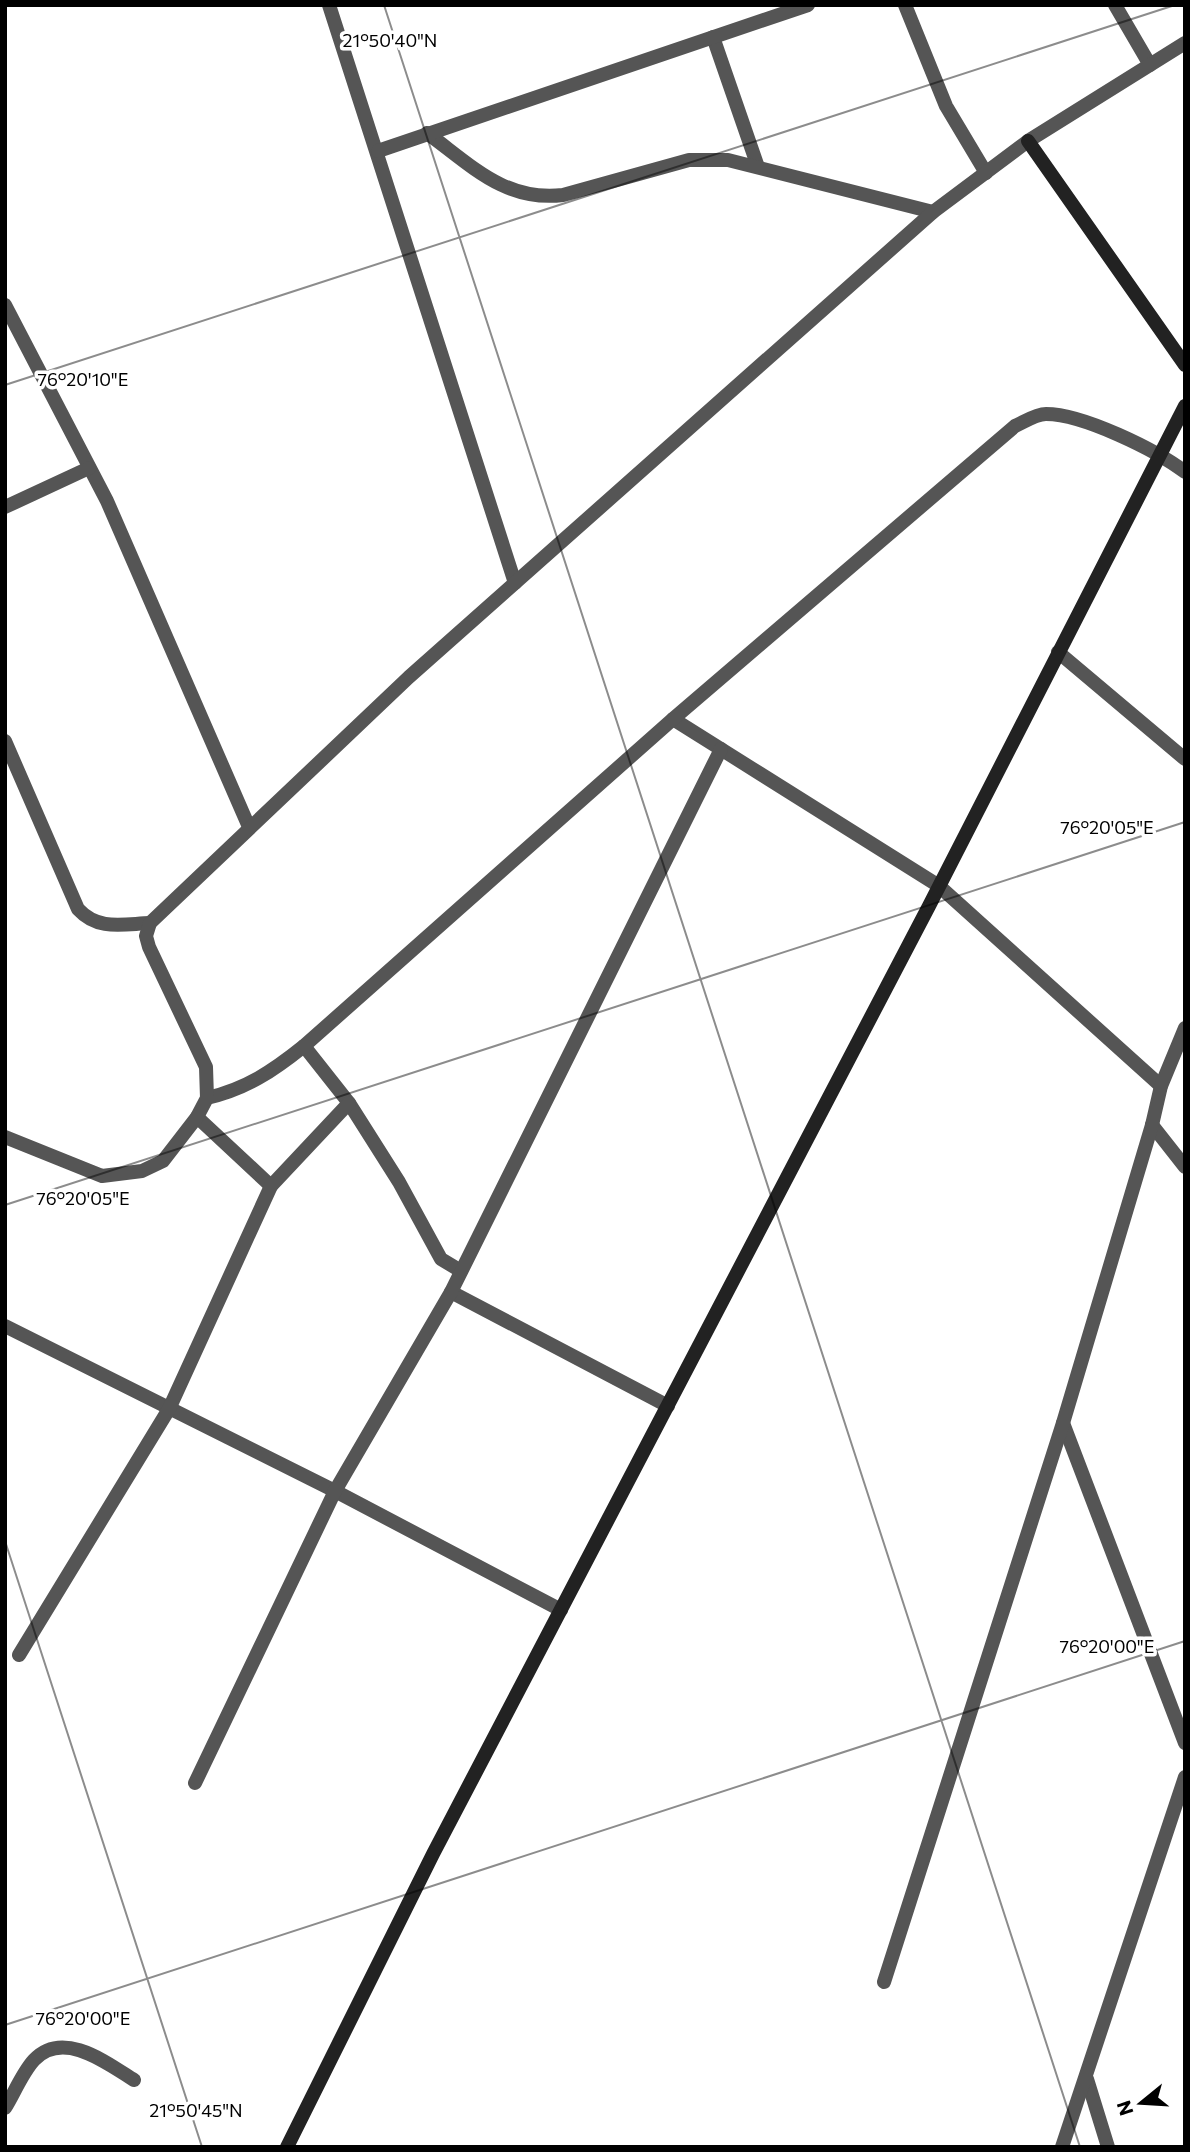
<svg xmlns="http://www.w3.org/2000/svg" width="1190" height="2152" viewBox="0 0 1190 2152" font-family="Commissioner,sans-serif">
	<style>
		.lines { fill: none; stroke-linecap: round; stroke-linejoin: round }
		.street { stroke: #555; stroke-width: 14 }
		.secondary { stroke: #222; stroke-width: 14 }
		.ticks { fill: none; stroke: #000; stroke-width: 2; stroke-opacity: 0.45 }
		.ticks-label { font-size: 18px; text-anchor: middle; fill: #000; stroke: #fff; stroke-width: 7; stroke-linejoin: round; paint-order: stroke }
	</style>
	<rect width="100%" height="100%" fill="#fff"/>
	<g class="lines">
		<g class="street">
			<polyline points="329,5 515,583"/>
			<polyline points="905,5 946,106 986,173"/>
			<polyline points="1115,5 1150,65"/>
			<polyline points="713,37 758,167"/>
			<path d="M 427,133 C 471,165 505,202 563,195 L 689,160 L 728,160 L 933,212"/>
			<polyline points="378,151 808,5"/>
			<polyline points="5,305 107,501 249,827"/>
			<polyline points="5,507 89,468"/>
			<polyline points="1058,652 1185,759"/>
			<polyline points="673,719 939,886 1161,1086"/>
			<path d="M 5,741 L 78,909 C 98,931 123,924 150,923"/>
			<polyline points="304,1046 349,1103 399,1182 441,1259 461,1271"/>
			<path d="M 207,1098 C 246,1089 273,1071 304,1046 L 673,719 L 1015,426 C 1024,422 1036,414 1046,414 C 1083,414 1156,450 1185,472"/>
			<polyline points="197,1117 271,1186"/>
			<polyline points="1152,1125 1185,1167"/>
			<polyline points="5,1137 102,1176 142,1171 163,1161 197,1117 207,1098 206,1067 149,947 146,936 150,923 409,677 933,212 1028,141 1185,43"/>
			<polyline points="451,1292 668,1406"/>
			<polyline points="5,1326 335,1491 561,1610"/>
			<polyline points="1063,1423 1185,1743"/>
			<polyline points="19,1655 169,1409 271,1186 349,1103"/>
			<polyline points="195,1783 335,1491 451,1292 721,749"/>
			<polyline points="884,1982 1063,1423 1152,1125 1161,1086 1185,1028"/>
			<polyline points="1087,2079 1108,2147"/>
			<path d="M 5,2108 C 14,2094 22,2073 34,2060 C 63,2029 107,2063 134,2080"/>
			<polyline points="1062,2147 1185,1777"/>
		</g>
		<g class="secondary">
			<polyline points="1028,141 1185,365"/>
			<polyline points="287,2147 433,1854 929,906 1185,406"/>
		</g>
	</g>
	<path class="ticks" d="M 384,5 L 1080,2147M 5,385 L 1175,5M 5,1205 L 1185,822M 5,1541 L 202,2147M 5,2025 L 1185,1641"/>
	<g class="ticks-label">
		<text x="390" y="47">21°50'40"N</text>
		<text x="83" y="386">76°20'10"E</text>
		<text x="1107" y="834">76°20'05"E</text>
		<text x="83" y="1205">76°20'05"E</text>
		<text x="1107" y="1653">76°20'00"E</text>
		<text x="83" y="2025">76°20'00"E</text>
		<text x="196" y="2117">21°50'45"N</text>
	</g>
	<rect width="1190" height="2152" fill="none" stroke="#000000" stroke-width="14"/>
	<g transform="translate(1141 2103) rotate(252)" stroke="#ffffff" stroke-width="5" paint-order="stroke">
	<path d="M0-5L12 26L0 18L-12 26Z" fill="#000000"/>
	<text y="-10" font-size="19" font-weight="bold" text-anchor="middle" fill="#000000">N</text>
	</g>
</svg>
